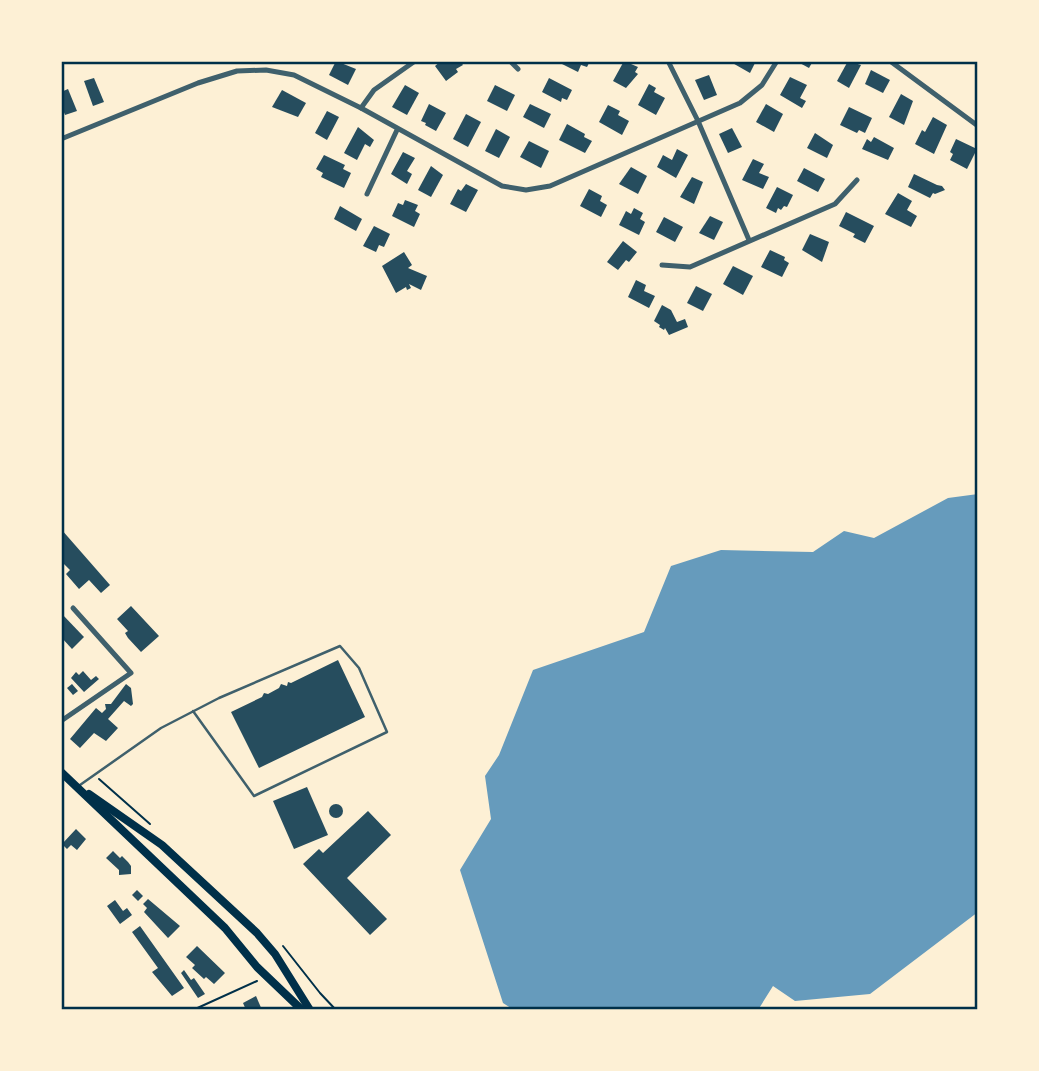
<svg xmlns="http://www.w3.org/2000/svg" width="1039" height="1071" viewBox="0 0 1039 1071" font-family="'Public Sans',sans-serif">
	<style>
		.water { fill: #669bbc }
		.building { fill: #264d5e }
		.lines { fill: none; stroke-linecap: round; stroke-linejoin: round }
		.path { stroke: #003049; stroke-width: 2 }
		.service { stroke: #3f606c; stroke-width: 2.5 }
		.minor { stroke: #3f606c; stroke-width: 5 }
		.secondary { stroke: #003049; stroke-width: 8 }
		.neatline { fill: none; stroke: #003049; stroke-width: 2.5 }
	</style>
	<rect width="100%" height="100%" fill="#fdf0d5"/>
	<polygon class="water" points="978,494 978,912 870,994 795,1001 773,986 758,1010 514,1010 503,1003 460,870 491,819 485,776 499,755 533,670 644,632 671,566 721,550 813,552 844,531 874,538 948,498"/>
	<g class="building">
		<polygon points="336,61 356,69 348,85 329,75"/>
		<polygon points="441,61 460,61 463,65 456,69 458,72 446,81 435,66"/>
		<polygon points="556,61 590,61 587,67 581,65 578,72"/>
		<polygon points="624,61 638,67 635,72 638,74 626,88 613,81"/>
		<polygon points="729,61 756,61 750,73"/>
		<polygon points="796,61 813,61 809,68"/>
		<polygon points="848,61 861,65 849,88 837,81"/>
		<polygon points="871,70 890,80 883,93 865,84"/>
		<polygon points="709,75 717,95 704,100 695,80"/>
		<polygon points="790,77 807,85 800,98 806,101 802,108 780,95"/>
		<polygon points="94,78 104,102 93,106 84,81"/>
		<polygon points="549,78 572,90 567,100 562,98 561,102 542,92"/>
		<polygon points="649,84 656,88 654,92 665,98 656,115 638,105"/>
		<polygon points="405,85 419,93 407,115 392,107"/>
		<polygon points="495,85 515,95 507,111 487,101"/>
		<polygon points="68,89 77,111 65,115 61,105 61,92"/>
		<polygon points="282,90 306,103 298,117 272,107"/>
		<polygon points="901,94 913,101 904,125 889,117"/>
		<polygon points="429,104 446,113 436,131 425,125 426,123 421,121"/>
		<polygon points="530,104 551,114 544,128 523,117"/>
		<polygon points="766,104 783,114 774,132 756,122"/>
		<polygon points="608,105 620,111 618,115 629,121 622,135 599,122"/>
		<polygon points="849,107 872,118 865,133 859,130 857,133 840,125"/>
		<polygon points="327,111 339,117 327,140 315,133"/>
		<polygon points="466,114 481,122 468,147 453,139"/>
		<polygon points="933,117 947,125 934,154 915,144 922,130 925,132"/>
		<polygon points="567,124 585,134 584,137 592,141 585,153 559,140"/>
		<polygon points="358,127 374,140 370,147 365,144 357,160 344,153"/>
		<polygon points="732,128 742,147 728,153 719,134"/>
		<polygon points="496,129 510,137 499,158 485,151"/>
		<polygon points="815,133 833,145 827,158 807,148"/>
		<polygon points="874,137 894,148 888,160 862,149 867,139 871,142"/>
		<polygon points="956,139 977,149 967,169 950,160 953,154 950,152"/>
		<polygon points="529,141 549,151 541,168 520,157"/>
		<polygon points="677,149 688,155 676,178 657,167 663,155 672,160"/>
		<polygon points="403,152 415,158 407,171 412,174 407,184 391,174"/>
		<polygon points="324,155 345,165 343,169 351,173 344,188 321,177 323,173 316,169"/>
		<polygon points="753,159 764,164 759,173 769,177 763,189 742,180"/>
		<polygon points="431,166 443,175 431,197 418,190"/>
		<polygon points="631,167 647,176 638,194 619,184"/>
		<polygon points="804,168 825,179 818,192 797,181"/>
		<polygon points="914,174 937,185 942,186 945,190 935,194 933,193 930,198 908,187"/>
		<polygon points="692,177 703,182 694,204 680,197"/>
		<polygon points="466,184 478,190 466,212 450,204 458,189 461,191"/>
		<polygon points="777,187 793,195 787,207 784,206 781,210 778,208 776,213 766,208"/>
		<polygon points="589,189 602,196 600,201 607,205 601,217 580,206"/>
		<polygon points="898,193 912,201 907,210 917,216 911,227 885,214"/>
		<polygon points="405,200 418,205 415,211 420,214 414,227 392,216 398,203 403,205"/>
		<polygon points="340,206 362,219 356,231 334,219"/>
		<polygon points="634,208 643,213 640,219 645,222 639,235 619,225 626,211 631,214"/>
		<polygon points="846,212 874,226 865,243 853,237 855,234 839,226"/>
		<polygon points="710,216 723,222 714,240 699,233"/>
		<polygon points="664,217 683,227 675,242 656,232"/>
		<polygon points="374,226 390,234 384,247 379,245 376,252 363,246"/>
		<polygon points="810,234 829,242 822,262 802,250"/>
		<polygon points="623,241 637,252 629,262 626,260 618,270 607,262"/>
		<polygon points="770,250 785,257 784,260 789,263 782,277 761,267"/>
		<polygon points="404,252 412,265 408,268 427,276 421,290 409,284 411,288 407,290 406,287 396,293 382,266"/>
		<polygon points="733,266 753,276 743,295 723,284"/>
		<polygon points="636,280 646,285 644,291 655,296 649,308 628,297"/>
		<polygon points="696,286 712,294 703,311 687,303"/>
		<polygon points="662,305 671,310 677,322 685,319 688,327 669,335 665,328 664,330 659,327 660,325 654,321"/>
		<polygon points="61,529 110,585 101,593 89,580 79,589 66,574 70,570 61,561"/>
		<polygon points="131,606 159,636 141,652 128,638 125,633 128,631 117,619"/>
		<polygon points="61,613 84,637 72,649 61,637"/>
		<polygon points="338,660 365,717 259,768 231,712 262,697 264,693 268,694 279,688 281,684 287,686 288,682 291,683"/>
		<polygon points="83,671 91,680 96,676 99,679 84,692 71,678 76,672 79,675"/>
		<polygon points="72,684 78,691 73,695 67,688"/>
		<polygon points="126,684 131,688 133,704 131,706 124,701 108,719 118,728 106,741 94,733 80,748 70,739 96,708 102,713 106,709 105,704 111,704"/>
		<polygon points="307,787 328,835 294,849 273,801"/>
		<circle cx="336" cy="811" r="7"/>
		<polygon points="368,811 391,835 347,878 387,919 370,935 303,864 319,849 323,853"/>
		<polygon points="76,829 86,839 77,850 71,845 67,849 62,844"/>
		<polygon points="113,851 120,858 122,856 128,862 131,866 131,874 119,875 119,870 106,858"/>
		<polygon points="137,890 143,896 138,901 132,895"/>
		<polygon points="148,899 180,926 168,938 144,912 147,908 143,904"/>
		<polygon points="115,900 123,911 127,908 132,915 120,924 107,906"/>
		<polygon points="140,926 184,988 172,996 152,972 158,968 132,932"/>
		<polygon points="197,946 225,973 214,984 206,977 204,979 192,968 195,965 186,957"/>
		<polygon points="184,970 191,980 194,978 205,994 198,998 181,973"/>
		<polygon points="256,996 262,1010 246,1010 243,1003"/>
	</g>
	<g class="lines">
		<g class="path">
			<polyline points="99,779 150,824"/>
			<polyline points="283,946 320,993 336,1010"/>
			<polyline points="193,1010 257,981"/>
		</g>
		<polyline class="service" points="80,785 161,728 219,698 340,646 359,668 387,732 254,796 193,711"/>
		<g class="minor">
			<polyline points="510,61 518,69"/>
			<polyline points="668,61 698,121 749,240"/>
			<polyline points="890,61 978,126"/>
			<polyline points="361,108 374,90 415,61"/>
			<polyline points="61,139 198,83 237,71 266,70 294,75 361,108 502,186 526,190 550,186 740,103 762,85 777,61"/>
			<polyline points="367,194 397,130"/>
			<polyline points="662,265 690,267 835,204 857,180"/>
			<polyline points="61,721 131,673 73,608"/>
		</g>
		<g class="secondary">
			<polyline points="61,772 225,928 257,967 302,1010"/>
			<polyline points="89,794 162,845 257,933 275,954 310,1010"/>
		</g>
	</g>
	<rect width="1039" height="1071" fill="none" stroke="#fdf0d5" stroke-width="126"/>
	<rect x="63" y="63" width="913" height="945" class="neatline"/>
</svg>
